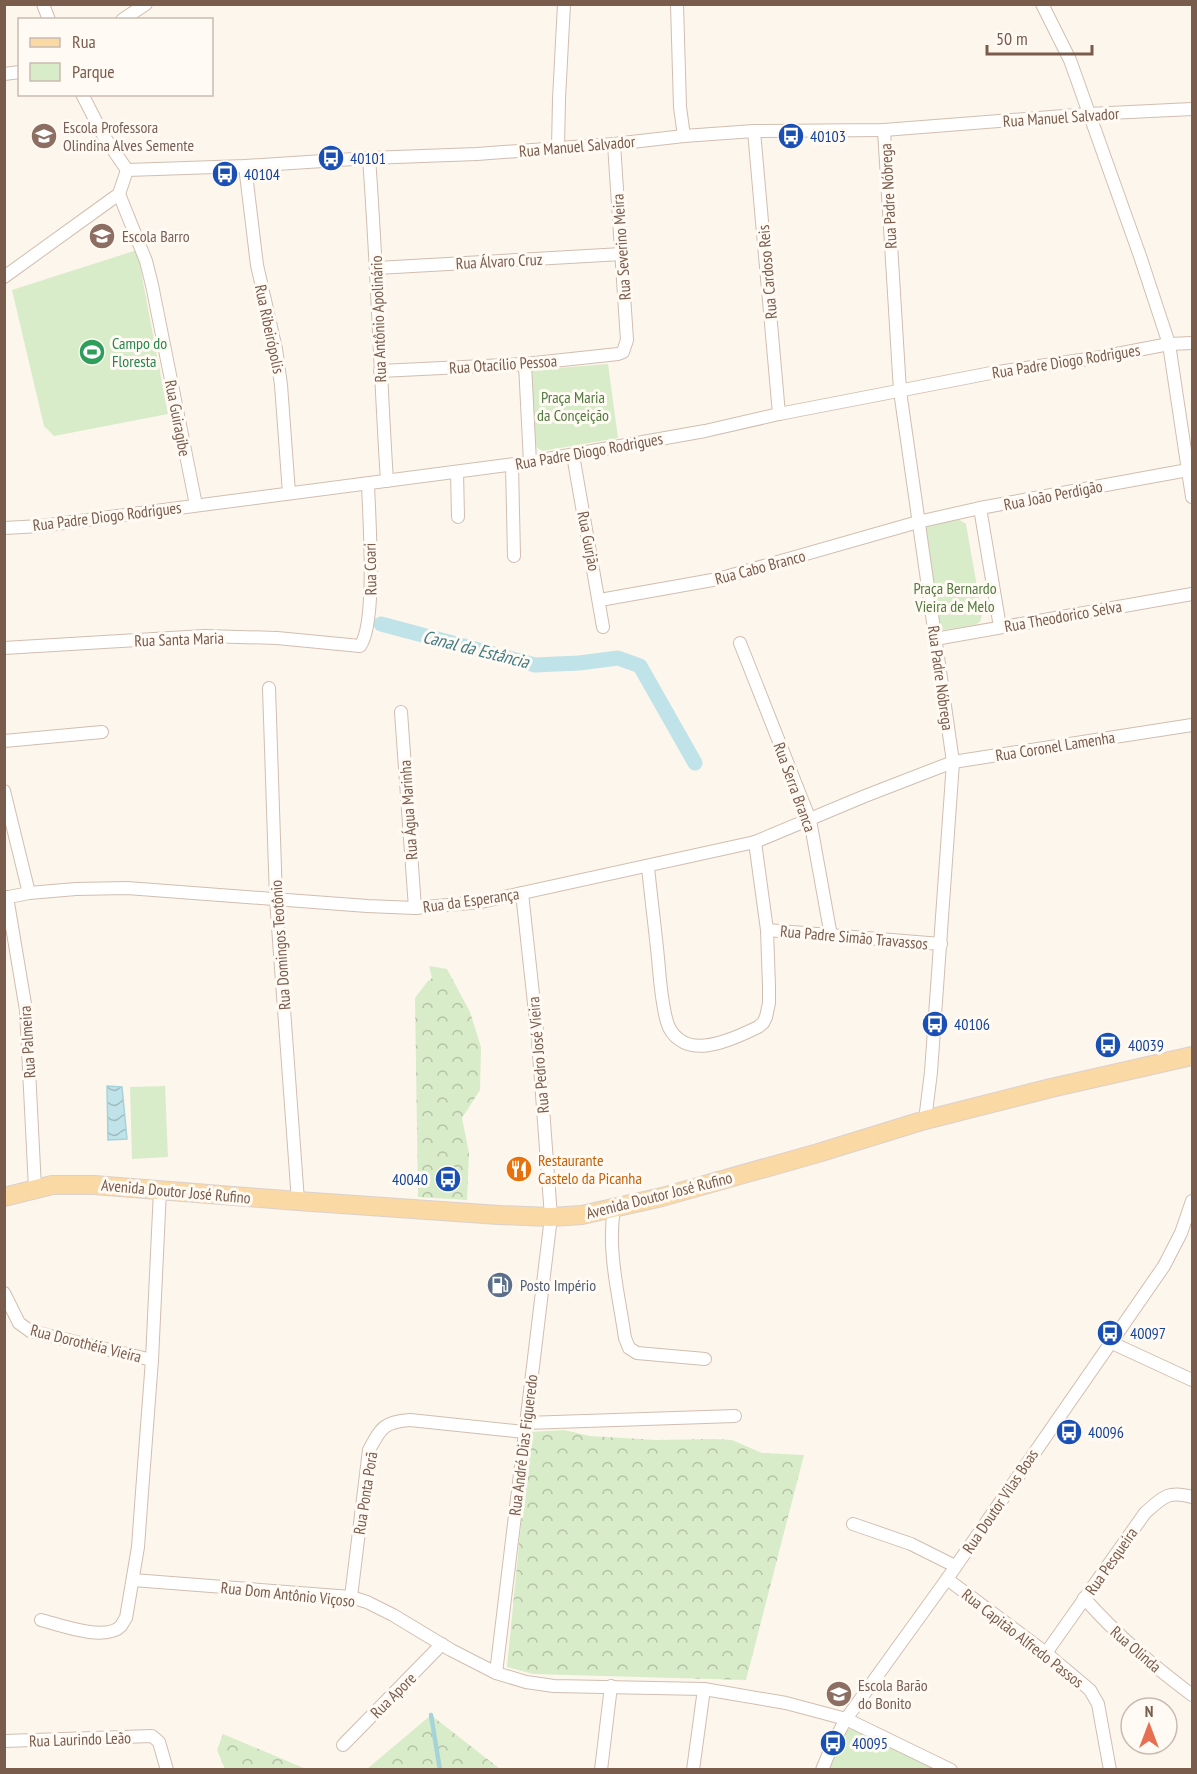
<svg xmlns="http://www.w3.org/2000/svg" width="1197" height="1774" viewBox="0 0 1197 1774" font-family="'PT Sans Narrow',sans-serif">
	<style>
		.forest { fill: url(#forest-crowns) }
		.park { fill: #d8ecc9 }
		.water { fill: url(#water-waves); stroke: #a5d3da; stroke-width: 1.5 }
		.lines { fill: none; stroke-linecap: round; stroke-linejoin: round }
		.stream { stroke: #a5d3da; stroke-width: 4.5 }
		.canal { stroke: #bfe3e8; stroke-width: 15 }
		.street-casing { stroke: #d1beb0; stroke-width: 14 }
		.primary-casing { stroke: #dad1cd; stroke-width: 20 }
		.street { stroke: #fff; stroke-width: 12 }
		.primary { stroke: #fbd9a5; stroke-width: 18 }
		.labels { text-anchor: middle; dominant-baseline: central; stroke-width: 6; stroke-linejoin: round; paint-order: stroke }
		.street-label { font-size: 16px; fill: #7a5c4d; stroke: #fffaf3 }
		.education-label { font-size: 16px; fill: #785e54; stroke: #fffaf3; text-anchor: start }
		.transit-label { font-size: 16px; fill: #164399; stroke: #fffaf3; text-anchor: start }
		.leisure-label { font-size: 16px; fill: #27864d; stroke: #fffaf3; text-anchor: start }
		.park-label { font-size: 16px; fill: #537a41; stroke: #fffaf3 }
		.food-label { font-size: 16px; fill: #c56008; stroke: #fffaf3; text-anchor: start }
		.service-label { font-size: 16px; fill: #4e5e75; stroke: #fffaf3; text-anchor: start }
		.water-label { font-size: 18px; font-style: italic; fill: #437c86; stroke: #fffaf3 }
	</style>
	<defs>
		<pattern id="forest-crowns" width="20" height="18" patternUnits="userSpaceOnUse" patternTransform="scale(1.5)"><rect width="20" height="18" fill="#d8ecc9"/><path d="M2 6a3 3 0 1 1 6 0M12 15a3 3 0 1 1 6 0" fill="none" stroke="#b4c2a5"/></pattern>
		<pattern id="water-waves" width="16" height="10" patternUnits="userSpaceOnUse" patternTransform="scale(1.5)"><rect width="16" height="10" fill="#bfe3e8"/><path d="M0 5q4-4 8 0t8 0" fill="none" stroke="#a0bbbe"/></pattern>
	</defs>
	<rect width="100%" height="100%" fill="#fdf6ec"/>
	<g class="forest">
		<polygon points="429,966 447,969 470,1012 481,1047 480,1090 462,1118 469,1153 467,1200 418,1197 415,998 427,982 432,978"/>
		<polygon points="564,1430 590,1436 657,1440 715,1439 732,1440 762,1453 804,1455 746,1680 533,1674 507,1667 530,1432"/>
		<polygon points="431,1715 500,1769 367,1769"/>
		<polygon points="223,1734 306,1769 225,1769 217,1750"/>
	</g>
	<g class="park">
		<polygon points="137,250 168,414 54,436 44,426 12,290"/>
		<polygon points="608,364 618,438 543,451 537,448 534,440 532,370"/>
		<polygon points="958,519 966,524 982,615 980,622 974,625 943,630 939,628 919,528"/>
		<polygon points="165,1086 168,1157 132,1159 130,1087"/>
		<polygon points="847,1729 853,1729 934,1769 827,1770 837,1746"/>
	</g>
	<polygon class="water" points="107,1086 122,1087 127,1139 108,1140"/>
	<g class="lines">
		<polyline class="stream" points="431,1715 440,1770"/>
		<polyline class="canal" points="381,624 535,665 579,663 618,658 640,666 695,763"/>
		<defs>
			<g id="street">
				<polyline points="43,4 49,20"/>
				<polyline points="677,4 680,107 684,136"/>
				<polyline points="1042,4 1070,60 1140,256 1169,344 1192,497"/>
				<polyline points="122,20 146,4"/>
				<polyline points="4,74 20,72"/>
				<polyline points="82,94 103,135 127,170"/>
				<polyline points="884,130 900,391 953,762 931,1072 925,1120"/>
				<polyline points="754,131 779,414"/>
				<polyline points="558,149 559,99 564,4"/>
				<path d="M 369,158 C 377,265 380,373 387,481"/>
				<polyline points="245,166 257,265 276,349 281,385 289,493"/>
				<polyline points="127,170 245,166 369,158 477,154 614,144 684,136 754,131 884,130 1089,114 1192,109"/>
				<polyline points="119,194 146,261 152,285 196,505"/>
				<polyline points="377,268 622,254"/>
				<polyline points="4,277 119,194 127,170"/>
				<polyline points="525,364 530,462"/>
				<polyline points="380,371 525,364 618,354 623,352 627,340 614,144"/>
				<polyline points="573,455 603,627"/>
				<polyline points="512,465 514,556"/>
				<polyline points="457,472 458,517"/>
				<polyline points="980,508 1000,627"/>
				<polyline points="4,528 41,526 530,462 705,431 779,414 991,373 1101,357 1169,344 1192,343"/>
				<polyline points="600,600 718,579 918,522 980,508 1188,470"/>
				<polyline points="935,639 1192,594"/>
				<polyline points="740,643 810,820 831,936"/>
				<path d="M 4,648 L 204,636 L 277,638 L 360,646 C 377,624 369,516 368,484"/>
				<polyline points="269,688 276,899 298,1201"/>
				<polyline points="401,712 415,908"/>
				<polyline points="4,741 102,732"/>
				<polyline points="4,791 29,893"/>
				<path d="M 648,867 C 651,897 655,928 658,958 C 660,979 661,1001 667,1022 C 669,1029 674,1036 680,1040 C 700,1055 738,1037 758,1027 L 763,1023 L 766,1017 L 769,1003 L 769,986 L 767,930 L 755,842"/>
				<polyline points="7,897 26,1010 35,1188"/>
				<polyline points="4,898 29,893 76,889 127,888 367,906 415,908 481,902 755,842 865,796 953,762 1192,725"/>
				<polyline points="767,930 941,944"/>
				<path d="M 614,1209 C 607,1251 619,1296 625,1338 L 629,1348 L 637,1353 L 705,1359"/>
				<polyline points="4,1293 19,1323 30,1331 152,1360"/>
				<polyline points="1112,1343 1192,1380"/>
				<polyline points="525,1423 735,1416"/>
				<polyline points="853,1524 911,1544 955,1566"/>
				<polyline points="947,1579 1046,1653 1090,1690 1098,1704 1110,1770"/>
				<polyline points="133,1580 351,1597 367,1602 393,1615 451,1650 496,1673 526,1682 554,1686 704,1689 786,1703 846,1719 951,1770"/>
				<path d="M 351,1597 L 369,1450 C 381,1428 383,1422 410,1420 L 525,1432"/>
				<path d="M 1084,1598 C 1119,1637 1151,1664 1192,1695"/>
				<path d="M 41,1620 C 60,1625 106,1642 121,1626 C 121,1626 125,1619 126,1618 L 138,1547 L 142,1492 L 152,1360 L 160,1190"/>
				<path d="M 1046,1653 L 1145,1513 C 1163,1497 1168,1490 1192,1497"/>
				<polyline points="496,1673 551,1217 538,1040 522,893"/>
				<polyline points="4,1741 152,1736 159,1742 167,1770"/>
				<polyline points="343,1745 442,1644"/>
				<polyline points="601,1770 611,1686"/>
				<polyline points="693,1770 704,1689"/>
				<polyline points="822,1770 833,1743 846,1719 947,1579 1164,1266 1181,1233 1192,1201"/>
			</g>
			<polyline id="primary" points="4,1197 52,1185 94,1185 298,1201 499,1215 551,1217 582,1215 662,1197 818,1153 925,1120 1051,1088 1192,1056"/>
		</defs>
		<use href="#street" class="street-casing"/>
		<use href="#primary" class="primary-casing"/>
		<use href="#street" class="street"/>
		<use href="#primary" class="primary"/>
	</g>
	<defs>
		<symbol id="school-disc" viewBox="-11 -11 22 22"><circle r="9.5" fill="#8d6e63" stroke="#fffaf3"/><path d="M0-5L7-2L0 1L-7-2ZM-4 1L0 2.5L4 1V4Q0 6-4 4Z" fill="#fff"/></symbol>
		<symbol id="bus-disc" viewBox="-11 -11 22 22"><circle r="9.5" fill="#1a4fb4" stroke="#fffaf3"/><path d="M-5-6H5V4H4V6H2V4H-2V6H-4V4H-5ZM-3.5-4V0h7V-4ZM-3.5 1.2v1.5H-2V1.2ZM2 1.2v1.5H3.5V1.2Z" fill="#fff"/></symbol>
		<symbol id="stadium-disc" viewBox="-11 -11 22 22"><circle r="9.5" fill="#2e9e5b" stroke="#fffaf3"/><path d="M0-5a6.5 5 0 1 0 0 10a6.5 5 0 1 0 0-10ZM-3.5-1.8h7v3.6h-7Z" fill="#fff"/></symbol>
		<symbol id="restaurant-disc" viewBox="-11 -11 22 22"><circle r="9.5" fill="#e8710a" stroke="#fffaf3"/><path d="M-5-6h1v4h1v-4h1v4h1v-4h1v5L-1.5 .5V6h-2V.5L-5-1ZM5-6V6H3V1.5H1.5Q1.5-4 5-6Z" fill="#fff"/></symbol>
		<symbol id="fuel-disc" viewBox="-11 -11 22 22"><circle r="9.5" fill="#5c6f8a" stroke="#fffaf3"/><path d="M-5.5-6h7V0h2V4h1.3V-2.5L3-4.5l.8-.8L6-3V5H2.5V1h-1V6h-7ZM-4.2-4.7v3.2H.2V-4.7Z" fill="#fff"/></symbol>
	</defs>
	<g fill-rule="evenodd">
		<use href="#school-disc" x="29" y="121" width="30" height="30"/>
		<use href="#bus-disc" x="776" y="121" width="30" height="30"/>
		<use href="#bus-disc" x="316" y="143" width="30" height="30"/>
		<use href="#bus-disc" x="210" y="159" width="30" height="30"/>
		<use href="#school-disc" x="87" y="221" width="30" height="30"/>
		<use href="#stadium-disc" x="77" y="337" width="30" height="30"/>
		<use href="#bus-disc" x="920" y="1009" width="30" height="30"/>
		<use href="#bus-disc" x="1093" y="1030" width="30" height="30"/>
		<use href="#restaurant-disc" x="504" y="1154" width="30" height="30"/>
		<use href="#bus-disc" x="433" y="1164" width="30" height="30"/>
		<use href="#fuel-disc" x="485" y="1270" width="30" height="30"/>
		<use href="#bus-disc" x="1095" y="1318" width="30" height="30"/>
		<use href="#bus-disc" x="1054" y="1417" width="30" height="30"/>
		<use href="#school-disc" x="824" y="1679" width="30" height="30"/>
		<use href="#bus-disc" x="818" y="1728" width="30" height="30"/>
	</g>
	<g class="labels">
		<g class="street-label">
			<text transform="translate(1061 117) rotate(-4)">Rua Manuel Salvador</text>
			<text transform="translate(577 146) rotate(-5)">Rua Manuel Salvador</text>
			<text transform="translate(888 196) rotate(-93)">Rua Padre Nóbrega</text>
			<text transform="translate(621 247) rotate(-94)">Rua Severino Meira</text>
			<text transform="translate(499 261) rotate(-3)">Rua Álvaro Cruz</text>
			<text transform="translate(767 272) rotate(-95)">Rua Cardoso Reis</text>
			<text transform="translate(378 319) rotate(-92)">Rua Antônio Apolinário</text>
			<text transform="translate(270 329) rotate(78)">Rua Ribeirópolis</text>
			<text transform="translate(1066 361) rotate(-9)">Rua Padre Diogo Rodrigues</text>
			<text transform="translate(503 364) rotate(-4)">Rua Otacílio Pessoa</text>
			<text transform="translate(178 418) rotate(79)">Rua Guiragibe</text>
			<text transform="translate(589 451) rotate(-10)">Rua Padre Diogo Rodrigues</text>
			<text transform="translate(1053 495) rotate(-11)">Rua João Perdigão</text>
			<text transform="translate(107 516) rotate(-7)">Rua Padre Diogo Rodrigues</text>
			<text transform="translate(589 541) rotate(79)">Rua Gurjão</text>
			<text transform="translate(760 567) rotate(-15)">Rua Cabo Branco</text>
			<text transform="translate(370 569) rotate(-91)">Rua Coari</text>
			<text transform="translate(1063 616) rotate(-10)">Rua Theodorico Selva</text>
			<text transform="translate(179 639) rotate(-2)">Rua Santa Maria</text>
			<text transform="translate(941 678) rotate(82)">Rua Padre Nóbrega</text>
			<text transform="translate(1055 746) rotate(-9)">Rua Coronel Lamenha</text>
			<text transform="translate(795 787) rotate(70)">Rua Serra Branca</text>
			<text transform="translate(408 810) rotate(-94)">Rua Água Marinha</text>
			<text transform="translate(471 900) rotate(-8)">Rua da Esperança</text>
			<text transform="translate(854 937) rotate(5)">Rua Padre Simão Travassos</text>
			<text transform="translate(280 945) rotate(-94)">Rua Domingos Teotônio</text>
			<text transform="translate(27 1042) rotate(-94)">Rua Palmeira</text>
			<text transform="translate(538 1055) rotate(-95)">Rua Pedro José Vieira</text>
			<text transform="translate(176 1191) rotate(5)">Avenida Doutor José Rufino</text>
			<text transform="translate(659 1195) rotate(-14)">Avenida Doutor José Rufino</text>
			<text transform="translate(86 1343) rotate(14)">Rua Dorothéia Vieira</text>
			<text transform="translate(523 1445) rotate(-83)">Rua André Dias Figueredo</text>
			<text transform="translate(365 1493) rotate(-81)">Rua Ponta Porã</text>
			<text transform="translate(1000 1501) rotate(-56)">Rua Doutor Vilas Boas</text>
			<text transform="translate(1111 1561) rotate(-55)">Rua Pesqueira</text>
			<text transform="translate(288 1594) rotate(6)">Rua Dom Antônio Viçoso</text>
			<text transform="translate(1023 1638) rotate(38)">Rua Capitão Alfredo Passos</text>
			<text transform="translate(1136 1649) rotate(41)">Rua Olinda</text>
			<text transform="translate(393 1695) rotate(-45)">Rua Apore</text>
			<text transform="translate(80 1739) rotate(-2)">Rua Laurindo Leão</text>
		</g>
		<g class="education-label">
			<text x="63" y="127">Escola Professora<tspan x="63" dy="18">Olindina Alves Semente</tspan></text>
			<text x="122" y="236">Escola Barro</text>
			<text x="858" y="1685">Escola Barão<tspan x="858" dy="18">do Bonito</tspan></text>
		</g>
		<g class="transit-label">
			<text x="810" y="136">40103</text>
			<text x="350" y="158">40101</text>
			<text x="244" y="174">40104</text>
			<text x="954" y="1024">40106</text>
			<text x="1128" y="1045">40039</text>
			<text x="428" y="1179" text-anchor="end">40040</text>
			<text x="1130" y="1333">40097</text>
			<text x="1088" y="1432">40096</text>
			<text x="852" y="1743">40095</text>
		</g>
		<g class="leisure-label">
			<text x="112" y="343">Campo do<tspan x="112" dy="18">Floresta</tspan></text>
		</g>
		<g class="park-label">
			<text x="573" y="397">Praça Maria<tspan x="573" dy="18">da Conçeição</tspan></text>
			<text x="955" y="588">Praça Bernardo<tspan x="955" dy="18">Vieira de Melo</tspan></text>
		</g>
		<g class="food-label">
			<text x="538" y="1160">Restaurante<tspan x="538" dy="18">Castelo da Picanha</tspan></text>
		</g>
		<g class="service-label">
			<text x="520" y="1285">Posto Império</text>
		</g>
		<g class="water-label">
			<text transform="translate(476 649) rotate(14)">Canal da Estância</text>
		</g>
	</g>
	<rect width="1197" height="1774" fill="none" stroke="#7a5c4d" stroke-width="12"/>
	<rect x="18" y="18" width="195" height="78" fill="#fffaf3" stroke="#cabbb1" stroke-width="1.5"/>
	<rect x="30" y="38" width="30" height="9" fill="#fbd9a5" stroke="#cabbb1" stroke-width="1.5"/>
	<text x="72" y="48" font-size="18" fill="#7a5c4d">Rua</text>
	<rect x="30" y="63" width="30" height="18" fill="#d8ecc9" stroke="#cabbb1" stroke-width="1.5"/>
	<text x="72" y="78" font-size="18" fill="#7a5c4d">Parque</text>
	<g transform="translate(1149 1726)"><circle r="28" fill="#fffaf3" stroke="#cabbb1" stroke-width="1.5"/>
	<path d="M0-4.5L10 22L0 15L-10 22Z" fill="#e76f51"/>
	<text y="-9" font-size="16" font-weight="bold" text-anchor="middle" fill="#7a5c4d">N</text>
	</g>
	<path d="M987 45v9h105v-9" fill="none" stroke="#7a5c4d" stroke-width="3"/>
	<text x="996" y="45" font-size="18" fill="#7a5c4d" stroke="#fffaf3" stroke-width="4.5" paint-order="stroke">50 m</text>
</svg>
